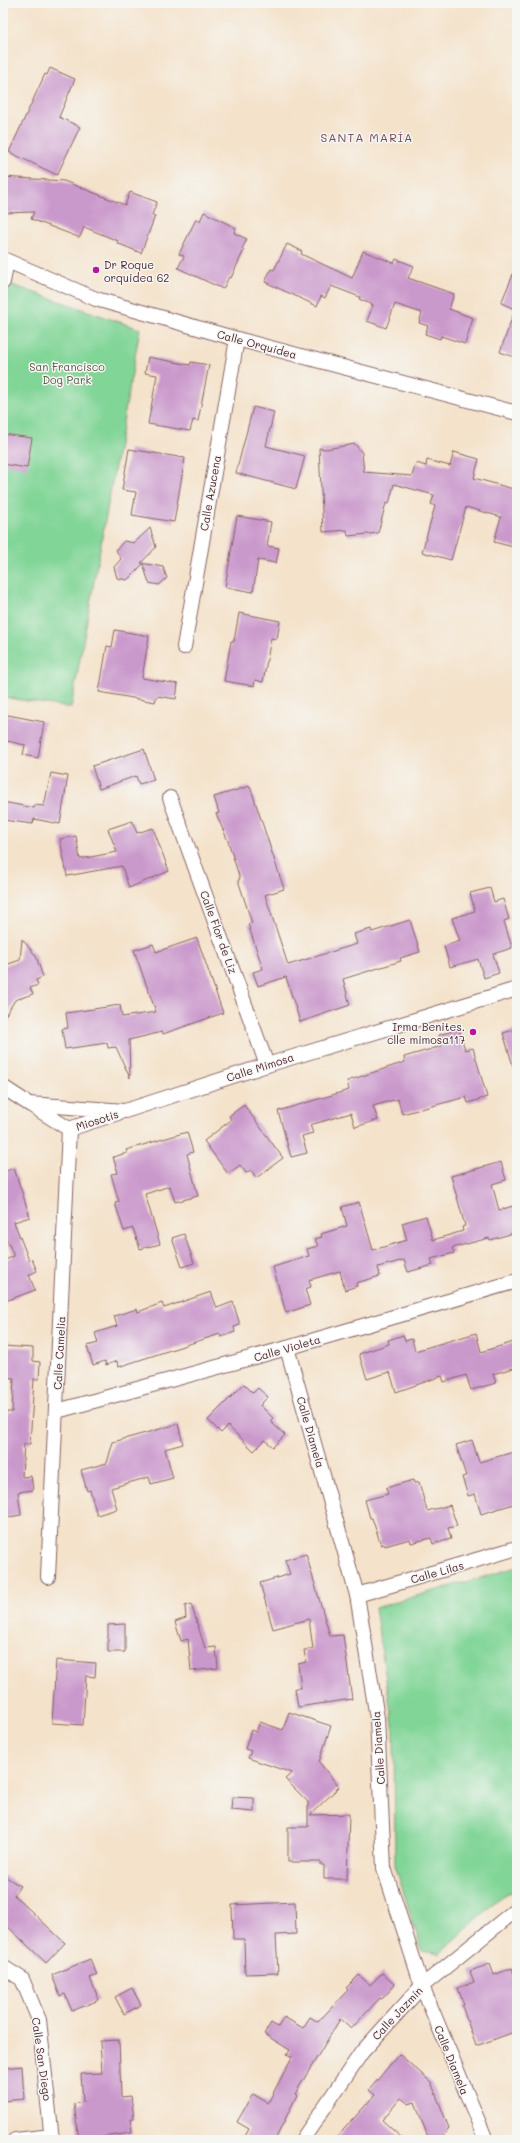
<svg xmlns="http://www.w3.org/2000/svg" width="520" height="2143" viewBox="0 0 520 2143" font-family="Mali,sans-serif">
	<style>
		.green { fill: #81d597; stroke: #667a61 }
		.building { fill: #ca99cc }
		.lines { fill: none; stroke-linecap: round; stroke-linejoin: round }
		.minor-casing { stroke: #866363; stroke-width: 16 }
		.minor { stroke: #fff; stroke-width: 14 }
		.poi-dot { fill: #b5179e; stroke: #f6f6f2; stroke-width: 1.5 }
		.labels { text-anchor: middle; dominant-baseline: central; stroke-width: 3; stroke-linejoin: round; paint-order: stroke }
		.poi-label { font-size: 11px; fill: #4a1f2b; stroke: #f6f6f2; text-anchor: start }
		.street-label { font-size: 11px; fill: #4a1f2b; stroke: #f6f6f2 }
		.park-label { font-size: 11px; fill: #5a564b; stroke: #f6f6f2 }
		.neighbourhood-label { font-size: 12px; letter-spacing: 1px; fill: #774a63; stroke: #f6f6f2 }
	</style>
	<rect width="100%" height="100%" fill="#f6f6f2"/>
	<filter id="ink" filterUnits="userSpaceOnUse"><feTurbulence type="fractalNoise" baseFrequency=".025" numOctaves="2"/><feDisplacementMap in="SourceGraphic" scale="8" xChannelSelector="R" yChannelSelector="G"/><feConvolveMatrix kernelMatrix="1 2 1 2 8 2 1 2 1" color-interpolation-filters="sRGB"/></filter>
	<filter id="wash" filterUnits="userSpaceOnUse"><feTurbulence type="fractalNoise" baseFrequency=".012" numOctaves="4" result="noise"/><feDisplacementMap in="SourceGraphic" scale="16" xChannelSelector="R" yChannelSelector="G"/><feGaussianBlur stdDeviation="0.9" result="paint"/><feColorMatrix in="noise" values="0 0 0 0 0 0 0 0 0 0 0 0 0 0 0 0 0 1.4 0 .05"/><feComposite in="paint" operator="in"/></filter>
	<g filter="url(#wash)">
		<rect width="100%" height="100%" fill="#f4e2ca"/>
		<g class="green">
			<polygon points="9,284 140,329 71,708 3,697 3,315"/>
			<polygon points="517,1567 517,1889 497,1900 440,1954 422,1951 395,1865 394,1731 375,1608"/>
		</g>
		<g id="blocks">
			<g class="building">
				<polygon points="50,68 75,79 59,117 80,127 57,175 9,152 45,74 47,75"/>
				<polygon points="3,177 64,181 125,205 130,192 157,202 152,215 155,216 141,253 117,243 118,241 84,227 80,237 78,237 31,219 34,212 3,213"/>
				<polygon points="204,212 236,228 234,233 247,239 242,249 244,250 231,278 229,277 223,289 178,268 184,256 179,254 196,219 200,221"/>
				<polygon points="287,244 302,251 301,254 352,278 363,251 394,263 396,259 414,266 408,278 454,294 449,309 473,318 465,344 441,336 440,339 425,334 428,326 419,323 422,313 395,304 386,328 367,321 373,305 359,299 360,297 331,286 325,298 321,296 317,306 265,282 271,269 274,270"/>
				<polygon points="517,265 517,358 500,352 515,310 517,310 501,303"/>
				<polygon points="148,357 190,365 191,362 209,365 198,421 193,420 190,431 148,424 157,375 145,373"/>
				<polygon points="253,407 274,412 266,446 305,456 296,489 236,473"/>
				<polygon points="3,434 32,438 27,468 3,464"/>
				<polygon points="355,444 362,453 364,472 412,476 416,463 426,466 427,460 450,466 454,452 479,459 474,478 517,490 517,548 494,542 501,517 466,507 451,560 422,552 435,506 431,504 434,495 394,484 389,504 386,503 378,533 348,536 347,530 323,532 319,448 326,449"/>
				<polygon points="129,449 185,458 174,522 132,515 136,492 122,490"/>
				<polygon points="237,516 271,522 267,546 279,548 276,563 258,560 253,592 225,587"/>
				<polygon points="150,528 156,547 141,563 163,567 167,578 159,585 149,583 143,564 127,580 117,578 114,567 121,559 116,550 124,541 134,543"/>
				<polygon points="239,613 280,621 277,639 271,638 263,682 255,680 254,686 224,681 231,641 234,641"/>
				<polygon points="115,630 149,636 142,678 178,684 176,699 157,696 155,702 99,692 107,646 112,647"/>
				<polygon points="3,714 44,722 38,758 23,755 25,745 3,740"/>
				<polygon points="144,749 154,780 139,784 136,776 99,789 92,766"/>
				<polygon points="51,773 68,776 60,824 34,819 33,824 3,820 3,802 34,808 35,805 44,806"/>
				<polygon points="250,786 284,889 265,895 288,965 357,944 354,934 371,929 372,932 410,920 420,952 400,958 401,961 343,979 350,1005 300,1022 286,977 258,986 253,972 263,969 248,924 252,923 238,880 240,879 228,841 216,814 219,813 214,797"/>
				<polygon points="132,821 137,833 153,828 169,871 129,888 122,866 67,876 60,839 76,836 80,859 117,852 108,829"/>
				<polygon points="490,888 494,902 503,899 509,919 504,921 512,948 493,954 499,973 484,978 478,959 450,967 444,946 460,941 452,918 475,911 470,893"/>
				<polygon points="197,938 223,1013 163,1034 162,1032 129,1040 130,1078 116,1047 108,1048 107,1043 65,1049 62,1029 68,1028 66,1013 120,1005 122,1017 156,1012 134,950 153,944 156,952"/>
				<polygon points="22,939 36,956 43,977 36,980 38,985 30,988 33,994 15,1000 3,1019 3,966 20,960"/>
				<polygon points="459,1029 465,1050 473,1048 487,1097 468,1103 466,1097 402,1114 398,1099 373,1106 378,1120 355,1127 351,1113 310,1125 313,1133 302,1136 307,1153 291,1157 278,1111 349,1090 347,1081 405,1062 404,1057 442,1046 439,1035"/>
				<polygon points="517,1029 517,1069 514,1069 503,1033"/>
				<polygon points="244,1105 283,1158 256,1178 251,1170 246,1173 240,1165 228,1174 204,1141 231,1120 229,1116"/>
				<polygon points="187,1132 193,1152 187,1154 198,1196 175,1202 170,1186 145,1194 160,1244 140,1249 133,1228 124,1231 115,1203 119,1202 111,1174 118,1173 113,1157 127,1153 126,1150"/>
				<polygon points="501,1162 506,1180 492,1184 499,1210 517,1205 517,1232 490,1240 489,1238 452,1248 454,1253 431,1259 433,1265 408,1272 404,1260 378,1267 380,1276 356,1283 357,1286 345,1290 340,1271 309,1280 311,1287 305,1289 310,1305 286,1313 273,1267 309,1256 307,1249 318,1246 315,1239 322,1237 321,1234 347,1226 342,1207 359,1202 373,1250 407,1240 402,1223 426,1216 433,1240 463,1231 462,1227 465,1226 451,1176"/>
				<polygon points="14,1168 30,1217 14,1222 29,1260 32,1259 37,1271 29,1275 35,1290 3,1302 3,1261 14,1256 3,1231 3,1172"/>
				<polygon points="184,1234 194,1263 182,1267 172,1238"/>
				<polygon points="211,1292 217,1308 233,1302 240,1325 234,1327 235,1332 221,1337 220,1334 118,1367 117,1361 106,1365 105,1361 93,1365 87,1346 98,1343 95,1333 117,1326 114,1316 137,1309 138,1312 162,1303 164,1308"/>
				<polygon points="476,1333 481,1352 517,1341 517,1367 493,1374 496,1383 471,1390 466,1375 444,1382 442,1376 396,1392 390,1372 367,1379 359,1354 389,1344 388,1340 403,1335 405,1341 412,1339 415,1351"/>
				<polygon points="3,1346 33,1348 33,1361 40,1362 39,1379 34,1379 30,1444 24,1444 22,1477 31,1476 33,1490 18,1492 21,1515 3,1518 3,1412 12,1412 14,1378 3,1377"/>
				<polygon points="244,1384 253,1393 258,1388 268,1397 260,1405 273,1418 270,1421 285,1435 273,1447 265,1440 254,1451 228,1426 221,1433 208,1420"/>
				<polygon points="178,1424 183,1444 165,1449 173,1478 151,1484 149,1477 111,1488 117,1509 97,1515 90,1490 87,1491 81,1470 107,1463 113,1442"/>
				<polygon points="472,1440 479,1462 517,1451 517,1503 481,1514 475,1494 468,1496 462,1477 466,1476 456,1445"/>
				<polygon points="413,1480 414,1483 419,1482 427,1511 450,1505 457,1526 448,1528 451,1539 433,1544 431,1538 411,1543 410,1539 385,1546 384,1544 381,1545 372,1518 370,1518 365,1500 388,1494 386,1488"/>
				<polygon points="306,1554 330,1636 343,1635 352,1699 298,1707 295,1688 301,1688 298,1664 306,1662 304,1650 313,1649 309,1619 273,1629 260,1583 290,1574 285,1560"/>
				<polygon points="191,1604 205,1648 216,1647 218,1668 191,1671 188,1639 181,1641 175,1622 186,1618 185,1606"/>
				<polygon points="125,1624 125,1652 108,1652 108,1625"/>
				<polygon points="56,1660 96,1663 95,1677 86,1676 83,1725 52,1723"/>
				<polygon points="289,1712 331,1726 319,1762 339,1787 310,1815 349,1814 347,1879 324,1879 324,1865 321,1865 321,1862 288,1862 288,1827 308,1827 308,1802 285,1779 292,1773 248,1758 251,1751 245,1749 251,1730 256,1732 260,1722 283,1730"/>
				<polygon points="232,1797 254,1798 254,1812 231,1810"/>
				<polygon points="3,1875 20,1886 14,1895 65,1943 46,1963 3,1922"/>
				<polygon points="295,1902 296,1934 276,1935 278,1973 245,1974 244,1939 233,1939 232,1905"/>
				<polygon points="90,1959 97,1975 90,1978 99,2000 72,2011 65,1994 60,1996 52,1975"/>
				<polygon points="490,1964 494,1975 512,1968 517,1983 517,2031 476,2046 462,2006 464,2005 458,1988 474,1982 470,1971"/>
				<polygon points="382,1973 395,1985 382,1999 380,1998 351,2029 340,2019 295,2094 297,2095 275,2140 243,2140 249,2129 237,2122 253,2094 268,2103 292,2057 287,2054 290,2050 264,2034 271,2023 278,2027 284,2017 303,2028 310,2017 318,2022 348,1990 346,1988 359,1975 370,1985"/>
				<polygon points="132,1988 141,2005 124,2014 115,1997"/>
				<polygon points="119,2040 121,2097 131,2096 134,2118 130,2119 132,2133 79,2140 74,2104 83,2102 81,2074 102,2073 100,2041"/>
				<polygon points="399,2054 431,2082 449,2128 439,2140 429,2140 415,2102 409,2104 401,2098 382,2120 404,2140 334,2140 375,2095 369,2090"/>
				<polygon points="22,2066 24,2099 3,2101 3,2068"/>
			</g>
		</g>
	</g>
	<g filter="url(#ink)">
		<use href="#blocks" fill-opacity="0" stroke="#866363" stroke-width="1"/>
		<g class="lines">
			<defs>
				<g id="minor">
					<polyline points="3,259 96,299 237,339 517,413"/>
					<polyline points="3,282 7,261"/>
					<polyline points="184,647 237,339"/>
					<polyline points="170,798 267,1065"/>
					<polyline points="3,1087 29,1104 125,1111 267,1065 517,989"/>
					<polyline points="31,1105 69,1129"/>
					<polyline points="69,1129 118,1113"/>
					<polyline points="287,1348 357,1595 377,1718 384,1868 422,1986 486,2140"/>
					<polyline points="57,1411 287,1348 517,1281"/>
					<polyline points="48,1577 69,1129"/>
					<polyline points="357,1595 517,1548"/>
					<polyline points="3,1967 22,1979 39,2020 52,2140"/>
					<polyline points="15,2140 52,2136"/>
					<polyline points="302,2140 362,2052 422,1986 517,1909"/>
				</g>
			</defs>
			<use href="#minor" class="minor-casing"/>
			<use href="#minor" class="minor"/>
		</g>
	</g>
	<g class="poi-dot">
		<circle cx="96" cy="270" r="4"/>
		<circle cx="473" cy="1032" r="4"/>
	</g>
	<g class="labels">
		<g class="poi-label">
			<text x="104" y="264">Dr Roque<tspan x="104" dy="13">orquidea 62</tspan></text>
			<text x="465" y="1026" text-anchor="end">Irma Benites.<tspan x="465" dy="13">clle mimosa117</tspan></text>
		</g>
		<g class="street-label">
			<text transform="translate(257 344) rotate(15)">Calle Orquídea</text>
			<text transform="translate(210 493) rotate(-80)">Calle Azucena</text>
			<text transform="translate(219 932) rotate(70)">Calle Flor de Liz</text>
			<text transform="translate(260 1067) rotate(-18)">Calle Mimosa</text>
			<text transform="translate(97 1120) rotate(-18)">Miosotis</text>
			<text transform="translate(287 1348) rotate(-16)">Calle Violeta</text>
			<text transform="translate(59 1353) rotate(-87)">Calle Camelia</text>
			<text transform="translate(311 1432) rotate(74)">Calle Diamela</text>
			<text transform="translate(437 1572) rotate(-16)">Calle Lilas</text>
			<text transform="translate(378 1748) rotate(-94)">Calle Diamela</text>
			<text transform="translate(397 2013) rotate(-47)">Calle Jazmín</text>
			<text transform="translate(42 2059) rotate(82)">Calle San Diego</text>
			<text transform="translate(452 2060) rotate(68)">Calle Diamela</text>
		</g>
		<g class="park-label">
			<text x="67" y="366">San Francisco<tspan x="67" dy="13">Dog Park</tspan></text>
		</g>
		<g class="neighbourhood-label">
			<text x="367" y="137">SANTA MARÍA</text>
		</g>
	</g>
	<rect width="520" height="2143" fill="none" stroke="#f6f6f2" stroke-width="16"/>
</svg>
